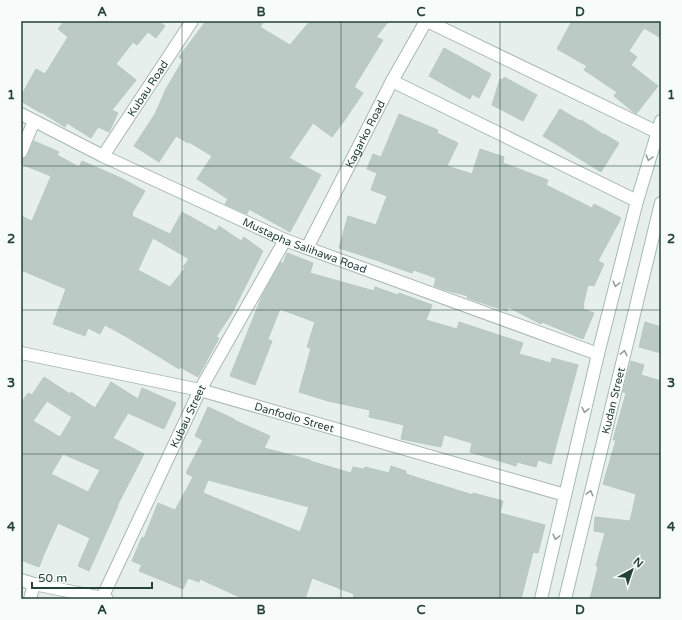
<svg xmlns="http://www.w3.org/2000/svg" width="682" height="620" viewBox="0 0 682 620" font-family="'Varela Round',sans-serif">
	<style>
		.building { fill: #bbcac4; stroke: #b8c9c2; fill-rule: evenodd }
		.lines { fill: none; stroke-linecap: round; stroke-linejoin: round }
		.street-casing { stroke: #a8b8b2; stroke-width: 14 }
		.secondary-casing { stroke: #a4bbb3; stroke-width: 14 }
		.street { stroke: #fff; stroke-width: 12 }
		.secondary { stroke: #fff; stroke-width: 12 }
		.oneway { stroke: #92a09c }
		.grid { fill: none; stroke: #24423a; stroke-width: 1; stroke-opacity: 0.55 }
		.labels { text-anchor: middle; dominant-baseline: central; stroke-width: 3.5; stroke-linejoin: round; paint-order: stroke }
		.street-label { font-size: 11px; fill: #24423a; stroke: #f7fbf9 }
		.neatline { fill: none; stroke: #24423a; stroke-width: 1.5 }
		.grid-label { font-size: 13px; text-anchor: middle; font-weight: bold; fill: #24423a }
	</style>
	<rect width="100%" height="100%" fill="#e6efeb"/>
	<g class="building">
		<polygon points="64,21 158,21 165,26 156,38 148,32 137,45 133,42 116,64 136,80 112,110 118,113 109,132 98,127 91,138 67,123 65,127 41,112 41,113 21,101 21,96 36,69 45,74 68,37 58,29"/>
		<polygon points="206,21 264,21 260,27 290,45 310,21 389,21 376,37 383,40 354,87 363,93 344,121 332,137 313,123 289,158 321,175 290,232 249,209 247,214 225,204 228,199 197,179 212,156 189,142 188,143 176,136 159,162 134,146 155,114 166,89 183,60 179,57"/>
		<polygon points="572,21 661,21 661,38 644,28 629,51 637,57 631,65 658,86 636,114 614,96 617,92 584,70 587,66 557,49"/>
		<polygon points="444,48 491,74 479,98 472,94 470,99 429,76"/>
		<polygon points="504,77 537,95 523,121 492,105 500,79 503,80"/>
		<polygon points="560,109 580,121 581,120 604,135 604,134 619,143 601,172 543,136"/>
		<polygon points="399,114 438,130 437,133 458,143 447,166 472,174 480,149 504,157 503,163 548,180 546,185 592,208 594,204 621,218 598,261 604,264 594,286 588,285 583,305 584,306 583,309 594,313 583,339 542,322 541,324 508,307 507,311 467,298 468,296 445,290 434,286 436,278 414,270 412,273 381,262 382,262 339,248 348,216 376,225 387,196 371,190 377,173 367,169 373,154 381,157"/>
		<path d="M 34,141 L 59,152 L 57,155 L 79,167 L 82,161 L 121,178 L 145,191 L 132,213 L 133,214 L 132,216 L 170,234 L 182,212 L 216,231 L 219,226 L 241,241 L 244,237 L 263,251 L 232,313 L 216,337 L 219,338 L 198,377 L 180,367 L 179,369 L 127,337 L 105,325 L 100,334 L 88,328 L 85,336 L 53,324 L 66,289 L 21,270 L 21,216 L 32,221 L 51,176 L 21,164 L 23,159 L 26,158 L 28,155 ZM 153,238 L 189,259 L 183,267 L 185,268 L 170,287 L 138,270 Z"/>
		<polygon points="287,253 313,263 310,273 374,291 375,287 398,295 399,293 432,305 426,320 457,329 459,322 523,343 519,354 551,363 552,358 578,365 551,464 538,460 536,467 517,462 516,466 470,452 472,443 445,435 444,435 441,447 401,439 404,425 369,417 370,410 328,401 299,392 311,348 307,347 315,322 280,309 268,339 272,341 255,385 230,376 262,296 281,262 283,264"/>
		<polygon points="645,322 661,327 661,353 639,347"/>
		<polygon points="631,361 644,365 641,375 661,381 661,599 590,599 598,567 596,566 605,533 594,531 595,517 630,521 636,494 603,484 616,440 613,440 626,393 623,392"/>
		<path d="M 44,377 L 70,394 L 71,392 L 95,408 L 111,382 L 138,399 L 142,388 L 176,403 L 164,429 L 128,413 L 113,438 L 144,454 L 117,506 L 118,506 L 89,571 L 78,566 L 90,538 L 58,523 L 44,554 L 39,567 L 21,560 L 21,403 L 28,393 L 32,395 ZM 47,401 L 72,417 L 60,437 L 33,421 ZM 63,454 L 100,470 L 88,492 L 51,474 Z"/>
		<path d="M 208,407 L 234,419 L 234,420 L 270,436 L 264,448 L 310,460 L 310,461 L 351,473 L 353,467 L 364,469 L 365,467 L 389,473 L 391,466 L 406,471 L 406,474 L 431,482 L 473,495 L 473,493 L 503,501 L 500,513 L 545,525 L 538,553 L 533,552 L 521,599 L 353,599 L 354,594 L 312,578 L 305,599 L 244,599 L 200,579 L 199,582 L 188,578 L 183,589 L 139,571 L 142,565 L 132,561 L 142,537 L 144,538 L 158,503 L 175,510 L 193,477 L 186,473 L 203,440 L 195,436 ZM 208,480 L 309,507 L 300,532 L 203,493 Z"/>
	</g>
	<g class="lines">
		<defs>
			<g id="street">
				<polyline points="427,21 657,132"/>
				<polyline points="392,81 637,201"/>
				<path id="s1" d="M 21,114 L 103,156 L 285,240 L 598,354"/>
				<polyline points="21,152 34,121"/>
				<path id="s2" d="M 103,156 L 192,21"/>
				<path id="s3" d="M 307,248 L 392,81 L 426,21"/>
				<path id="s4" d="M 21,353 L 200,390 L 565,495"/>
				<polyline points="21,580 34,584 107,599"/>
				<path id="s5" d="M 102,598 L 200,390 L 285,240"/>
				<polyline points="30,599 34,584"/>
			</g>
			<g id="secondary">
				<polyline points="541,599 598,354 637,201 661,121"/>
				<path id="s6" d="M 565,599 L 661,203"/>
			</g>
		</defs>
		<use href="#street" class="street-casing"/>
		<use href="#secondary" class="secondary-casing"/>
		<use href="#street" class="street"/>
		<use href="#secondary" class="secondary"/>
	</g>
	<defs><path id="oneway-chevron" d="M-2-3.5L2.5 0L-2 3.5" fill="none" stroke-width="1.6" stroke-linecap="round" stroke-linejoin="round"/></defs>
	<g class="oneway">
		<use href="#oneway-chevron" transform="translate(649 158) rotate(106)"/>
		<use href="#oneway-chevron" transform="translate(616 284) rotate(104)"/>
		<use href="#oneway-chevron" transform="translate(624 353) rotate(-76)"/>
		<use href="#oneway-chevron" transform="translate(585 410) rotate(103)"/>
		<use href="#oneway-chevron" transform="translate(590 493) rotate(-76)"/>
		<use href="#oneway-chevron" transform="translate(556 537) rotate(103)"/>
	</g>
	<path class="grid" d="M 182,21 L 182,599M 341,21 L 341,599M 500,21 L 500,599M 21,166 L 661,166M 21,310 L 661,310M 21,454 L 661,454"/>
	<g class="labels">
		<g class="street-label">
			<text stroke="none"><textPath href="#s2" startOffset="81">Kubau Road</textPath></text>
			<text stroke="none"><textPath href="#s3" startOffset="128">Kagarko Road</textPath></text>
			<text stroke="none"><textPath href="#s1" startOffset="313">Mustapha Salihawa Road</textPath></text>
			<text stroke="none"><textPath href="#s6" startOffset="204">Kudan Street</textPath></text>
			<text stroke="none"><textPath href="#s5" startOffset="201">Kubau Street</textPath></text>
			<text stroke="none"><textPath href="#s4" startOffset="281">Danfodio Street</textPath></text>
		</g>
	</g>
	<rect width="682" height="620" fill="none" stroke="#f7fbf9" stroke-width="44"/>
	<g transform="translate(632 570) rotate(40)" stroke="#f7fbf9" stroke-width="3" paint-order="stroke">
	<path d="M0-3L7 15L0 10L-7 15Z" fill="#24423a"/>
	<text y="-6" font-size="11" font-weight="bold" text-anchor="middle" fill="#24423a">N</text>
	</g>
	<path d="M32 582v6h120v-6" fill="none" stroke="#24423a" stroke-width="2"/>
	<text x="38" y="582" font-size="12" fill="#24423a" stroke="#f7fbf9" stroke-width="3" paint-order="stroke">50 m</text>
	<rect x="22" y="22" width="638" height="576" class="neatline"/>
	<g class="grid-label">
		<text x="102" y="16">A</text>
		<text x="261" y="16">B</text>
		<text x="421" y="16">C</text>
		<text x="580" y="16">D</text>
		<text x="11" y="99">1</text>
		<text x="671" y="99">1</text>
		<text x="11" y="243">2</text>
		<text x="671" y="243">2</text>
		<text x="11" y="387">3</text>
		<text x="671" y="387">3</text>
		<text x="11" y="531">4</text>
		<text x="671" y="531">4</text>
		<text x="102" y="614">A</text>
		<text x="261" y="614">B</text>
		<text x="421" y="614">C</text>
		<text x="580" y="614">D</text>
	</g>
</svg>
